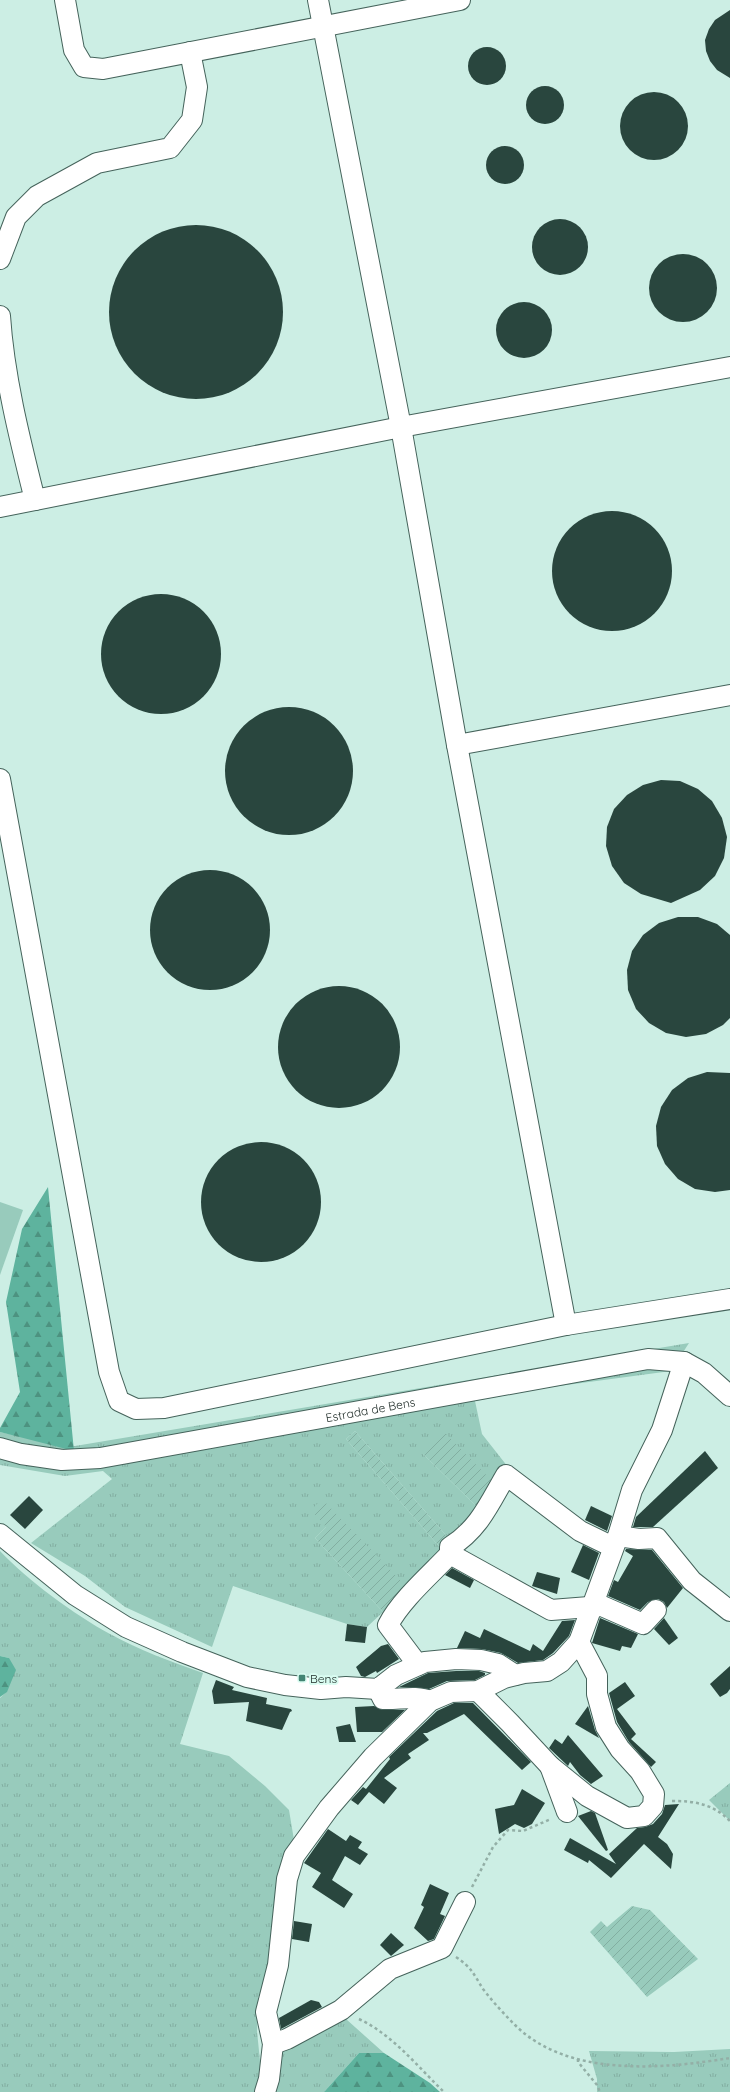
<svg xmlns="http://www.w3.org/2000/svg" width="730" height="2092" viewBox="0 0 730 2092" font-family="Quicksand,sans-serif">
	<style>
		.grass { fill: url(#grass-tufts) }
		.forest { fill: url(#forest-firs) }
		.garden { fill: url(#garden-furrows) }
		.pitch { fill: #98cbbc }
		.building { fill: #29463e }
		.lines { fill: none; stroke-linecap: round; stroke-linejoin: round }
		.minor-casing { stroke: #45635b; stroke-width: 22 }
		.path { stroke: #93afa6; stroke-width: 2.5; stroke-dasharray: 3 3; stroke-linecap: butt }
		.minor { stroke: #fff; stroke-width: 20 }
		.poi-dot { fill: #438473; stroke: #d9fcf1; stroke-width: 1.5 }
		.labels { text-anchor: middle; dominant-baseline: central; stroke-width: 4; stroke-linejoin: round; paint-order: stroke }
		.street-label { font-size: 12px; fill: #1a2723; stroke: #d9fcf1 }
		.poi-label { font-size: 12px; fill: #1a2723; stroke: #d9fcf1; text-anchor: start }
	</style>
	<defs>
		<pattern id="grass-tufts" width="24" height="20" patternUnits="userSpaceOnUse"><rect width="24" height="20" fill="#98cbbc"/><path d="M3 7l-1-3M5 7V3M7 7l1-3M15 17l-1-3M17 17v-4M19 17l1-3" fill="none" stroke="#82aea1"/></pattern>
		<pattern id="forest-firs" width="22" height="20" patternUnits="userSpaceOnUse"><rect width="22" height="20" fill="#5eb39e"/><path d="M5 1l3.5 6h-7zM16 11l3.5 6h-7z" fill="#4d9280"/></pattern>
		<pattern id="garden-furrows" width="10" height="10" patternUnits="userSpaceOnUse"><rect width="10" height="10" fill="#98cbbc"/><path d="M-1 1l2-2M0 10L10 0M9 11l2-2" fill="none" stroke="#82aea1"/></pattern>
	</defs>
	<rect width="100%" height="100%" fill="#cceee4"/>
	<g class="grass">
		<polygon points="689,1343 671,1371 544,1388 475,1401 482,1434 508,1467 495,1484 423,1454 477,1507 451,1541 355,1431 346,1439 443,1551 408,1588 326,1527 315,1538 383,1612 367,1627 347,1624 233,1586 212,1647 125,1607 85,1576 31,1543 112,1479 103,1471 65,1476 0,1465 0,1432 69,1447"/>
		<path d="M 0,1551 C 27,1580 75,1615 110,1634 C 139,1650 172,1662 203,1673 L 180,1744 L 229,1756 L 265,1786 L 289,1810 L 294,1840 L 268,1972 L 258,1998 L 257,2031 L 260,2061 L 334,2020 L 346,2019 L 384,2053 L 359,2053 L 324,2092 L 0,2092 L 0,1698 L 7,1691 L 9,1658 L 0,1656 Z"/>
		<polygon points="730,1783 730,1821 709,1800"/>
		<polygon points="730,2049 730,2092 597,2092 597,2079 589,2051 674,2052"/>
	</g>
	<g class="forest">
		<polygon points="48,1187 74,1451 0,1432 0,1428 20,1392 6,1302 22,1229"/>
		<polygon points="0,1656 9,1658 16,1670 7,1692 0,1697"/>
		<polygon points="359,2053 384,2053 430,2083 440,2092 324,2092"/>
	</g>
	<g class="garden">
		<polygon points="355,1431 451,1541 443,1551 346,1439"/>
		<polygon points="444,1432 495,1484 477,1507 423,1454"/>
		<polygon points="322,1499 408,1588 383,1612 315,1538 326,1527 311,1510"/>
		<polygon points="632,1906 650,1910 698,1959 647,1997 590,1932 601,1921 607,1927"/>
	</g>
	<polygon class="pitch" points="0,1202 23,1210 0,1275"/>
	<g class="building">
		<polygon points="730,10 730,78 717,70 710,61 706,51 705,40 709,29 715,20"/>
		<circle cx="487" cy="66" r="19"/>
		<circle cx="545" cy="105" r="19"/>
		<circle cx="654" cy="126" r="34"/>
		<circle cx="505" cy="165" r="19"/>
		<circle cx="560" cy="247" r="28"/>
		<circle cx="196" cy="312" r="87"/>
		<circle cx="683" cy="288" r="34"/>
		<circle cx="524" cy="330" r="28"/>
		<circle cx="612" cy="571" r="60"/>
		<circle cx="161" cy="654" r="60"/>
		<circle cx="289" cy="771" r="64"/>
		<polygon points="661,780 680,781 698,789 712,801 722,818 727,837 724,858 715,876 700,890 671,903 641,894 624,883 612,866 606,846 607,827 614,809 627,795 643,785"/>
		<circle cx="210" cy="930" r="60"/>
		<polygon points="678,917 698,917 717,924 730,935 730,1018 723,1025 706,1034 686,1037 666,1033 649,1023 636,1009 628,990 627,970 632,951 643,935 659,923"/>
		<circle cx="339" cy="1047" r="61"/>
		<polygon points="707,1072 730,1073 730,1190 715,1192 695,1189 678,1179 665,1164 657,1146 656,1126 661,1107 672,1090 688,1078"/>
		<circle cx="261" cy="1202" r="60"/>
		<polygon points="705,1451 718,1468 653,1527 633,1527 636,1517"/>
		<polygon points="29,1496 43,1510 25,1529 10,1515"/>
		<polygon points="591,1506 612,1516 607,1531 585,1520"/>
		<polygon points="583,1545 599,1553 589,1580 571,1572"/>
		<polygon points="626,1549 652,1550 683,1588 667,1608 664,1602 658,1599 648,1602 640,1610 608,1596 614,1580 618,1582 633,1556 625,1551"/>
		<polygon points="452,1568 474,1580 470,1588 445,1575"/>
		<polygon points="537,1572 560,1578 557,1594 532,1586"/>
		<polygon points="600,1618 638,1634 631,1648 622,1646 620,1651 592,1643"/>
		<polygon points="664,1618 678,1638 669,1645 654,1629"/>
		<polygon points="575,1620 569,1636 553,1653 543,1660 518,1663 501,1653 482,1649 457,1648 465,1631 480,1638 484,1629 530,1651 533,1644 543,1651 562,1621"/>
		<polygon points="347,1624 367,1627 365,1643 345,1641"/>
		<polygon points="388,1644 399,1659 377,1673 376,1671 365,1677 361,1676 356,1667 381,1646"/>
		<polygon points="730,1666 730,1689 727,1693 720,1697 710,1684"/>
		<polygon points="456,1671 479,1671 485,1673 485,1675 475,1680 447,1681 429,1689 399,1687 428,1673"/>
		<polygon points="216,1680 234,1687 232,1690 267,1698 266,1704 291,1709 292,1711 290,1712 282,1730 246,1721 249,1702 214,1704 212,1691"/>
		<polygon points="625,1682 635,1696 617,1709 636,1734 631,1739 656,1762 651,1767 629,1742 617,1722 609,1693"/>
		<polygon points="454,1703 473,1703 531,1762 522,1770 464,1714 427,1733 423,1733 429,1740 408,1754 411,1758 384,1778 397,1788 384,1804 369,1792 358,1805 351,1800 363,1787 366,1789 390,1759 389,1757 437,1711"/>
		<polygon points="374,1706 383,1710 405,1710 382,1732 357,1732 355,1707"/>
		<polygon points="588,1706 595,1730 599,1738 575,1724"/>
		<polygon points="350,1724 356,1742 339,1742 336,1727"/>
		<polygon points="568,1735 603,1776 591,1784 580,1775 570,1762 568,1766 549,1748 555,1739 562,1744"/>
		<polygon points="522,1789 545,1803 532,1824 524,1828 515,1824 499,1834 495,1809 514,1805"/>
		<polygon points="679,1804 658,1837 667,1844 673,1854 671,1869 644,1844 611,1878 589,1860 588,1863 564,1850 570,1838 616,1864 609,1854 637,1828 645,1827 653,1824 662,1814 665,1805"/>
		<polygon points="591,1811 595,1813 608,1850 606,1851 578,1816"/>
		<polygon points="328,1829 346,1841 350,1835 362,1842 358,1848 368,1854 360,1865 345,1856 332,1880 353,1894 344,1908 312,1887 321,1873 304,1863"/>
		<polygon points="430,1884 449,1893 440,1914 445,1916 434,1939 428,1941 414,1928 424,1907 421,1905"/>
		<polygon points="294,1921 312,1924 309,1942 292,1939"/>
		<polygon points="391,1933 404,1945 391,1956 380,1945"/>
		<polygon points="311,2000 319,2002 322,2007 281,2029 279,2018"/>
	</g>
	<g class="lines">
		<defs>
			<g id="minor">
				<polyline points="65,0 74,50 84,67 103,69 460,0"/>
				<polyline points="318,0 401,427 457,745 566,1325"/>
				<polyline points="0,259 16,217 37,196 97,163 170,148 192,120 197,87 190,52"/>
				<path d="M 0,316 C 4,377 20,440 35,500"/>
				<polyline points="0,507 401,427 730,367"/>
				<polyline points="457,745 730,695"/>
				<polyline points="0,779 109,1372 119,1401 136,1409 164,1408 566,1325 730,1299"/>
				<path id="s1" d="M 0,1448 L 21,1454 L 62,1460 L 100,1458 L 648,1359 L 684,1362 L 704,1373 L 730,1396"/>
				<polyline points="0,1534 75,1595 126,1627 182,1652 247,1677 285,1685 321,1689 346,1687 378,1689 396,1675 425,1662 456,1659 481,1660 498,1664 515,1675"/>
				<polyline points="618,1536 639,1539 657,1538 692,1581 730,1611"/>
				<path d="M 450,1554 L 450,1547 C 479,1529 489,1504 506,1475 L 580,1531 L 613,1547"/>
				<path d="M 418,1665 L 388,1625 C 401,1600 430,1575 450,1554 L 551,1610 L 602,1606 L 643,1624 L 656,1610"/>
				<path d="M 378,1689 L 383,1699 C 398,1700 416,1695 430,1701"/>
				<polyline points="478,1691 510,1723 550,1766 587,1796 627,1818 644,1816 653,1806 654,1794 640,1771 620,1749 606,1727 597,1694 597,1676 579,1642"/>
				<polyline points="550,1766 567,1812"/>
				<polyline points="273,2044 287,2039 341,2010 390,1969 442,1948 465,1902"/>
				<polyline points="265,2092 269,2079 273,2044 266,2012 278,1965 287,1879 294,1856 329,1808 373,1757 430,1701 451,1692 478,1691 504,1678 524,1673 547,1671 561,1662 579,1642 618,1536 632,1490 662,1430 684,1362"/>
			</g>
		</defs>
		<use href="#minor" class="minor-casing"/>
		<g class="path">
			<path d="M 672,1801 C 695,1801 713,1804 730,1821"/>
			<polyline points="472,1887 493,1847 508,1830 523,1831 551,1819"/>
			<path d="M 456,1957 C 472,1968 473,1973 483,1989 C 493,2002 504,2014 515,2025 C 568,2078 663,2069 730,2058"/>
			<path d="M 359,2019 C 393,2035 417,2066 444,2092"/>
			<polyline points="578,2059 578,2062 597,2085 600,2092"/>
		</g>
		<use href="#minor" class="minor"/>
	</g>
	<rect class="poi-dot" x="298" y="1674" width="8" height="8" rx="2"/>
	<g class="labels">
		<g class="street-label">
			<text stroke="none"><textPath href="#s1" startOffset="376">Estrada de Bens</textPath></text>
		</g>
		<g class="poi-label">
			<text x="310" y="1678">Bens</text>
		</g>
	</g>
</svg>
